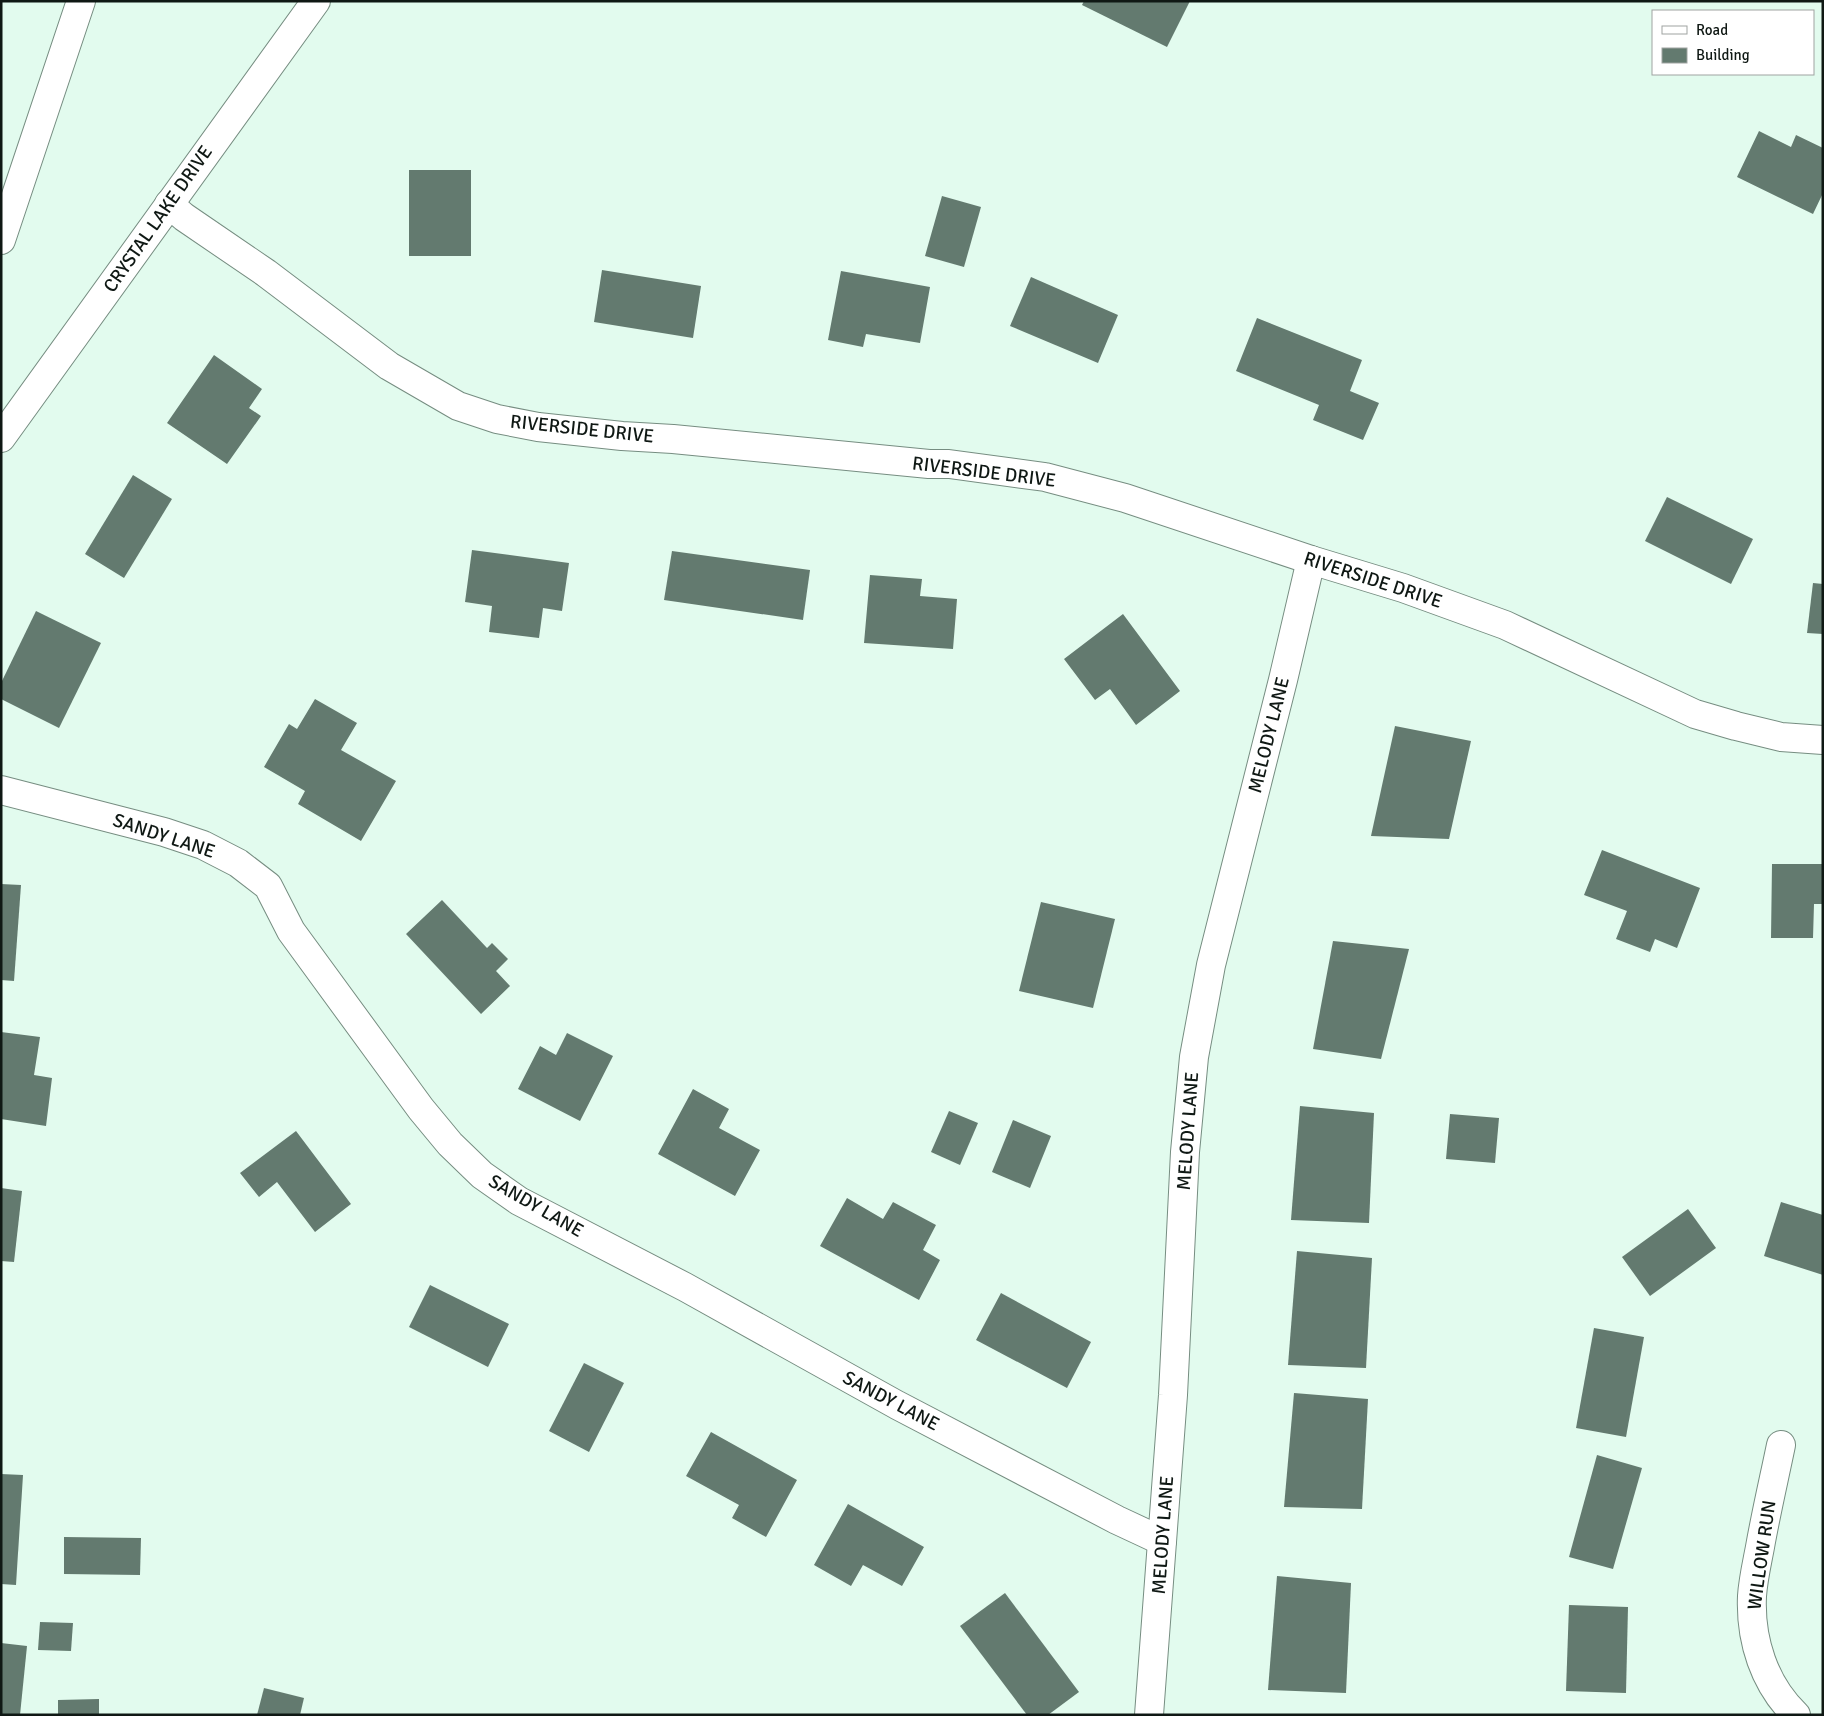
<svg xmlns="http://www.w3.org/2000/svg" width="1824" height="1716" viewBox="0 0 1824 1716" font-family="Signika,sans-serif">
	<style>
		.building { fill: #637a6f }
		.lines { fill: none; stroke-linecap: round; stroke-linejoin: round }
		.street-casing { stroke: #768d81; stroke-width: 30 }
		.street { stroke: #fff; stroke-width: 28 }
		.labels { text-anchor: middle; dominant-baseline: central; stroke-width: 4.5; stroke-linejoin: round; paint-order: stroke }
		.street-label { font-size: 19px; fill: #0f1814; stroke: #fff }
	</style>
	<rect width="100%" height="100%" fill="#e2fbee"/>
	<g class="building">
		<polygon points="1084,1 1190,1 1167,47 1082,5"/>
		<polygon points="1759,131 1791,147 1796,135 1823,148 1823,193 1813,214 1737,177"/>
		<rect x="409" y="170" width="62" height="86"/>
		<polygon points="942,196 981,207 964,267 925,256"/>
		<polygon points="602,270 701,286 693,338 594,322"/>
		<polygon points="841,271 930,287 920,343 866,334 863,347 828,340"/>
		<polygon points="1031,277 1118,315 1098,363 1010,326"/>
		<polygon points="1257,318 1362,360 1350,391 1379,403 1363,440 1313,420 1319,405 1236,371"/>
		<polygon points="214,355 262,389 249,408 261,416 227,464 167,423"/>
		<polygon points="133,475 172,499 124,578 85,554"/>
		<polygon points="1667,497 1753,539 1731,584 1645,541"/>
		<polygon points="472,550 569,563 562,611 543,608 539,638 489,632 492,606 465,602"/>
		<polygon points="672,551 810,570 803,620 664,600"/>
		<polygon points="870,575 922,579 920,596 957,599 953,649 864,643"/>
		<polygon points="1813,583 1823,584 1823,634 1807,633"/>
		<polygon points="36,611 101,643 59,728 1,699 1,683"/>
		<polygon points="1123,614 1180,691 1136,725 1110,689 1095,700 1064,659"/>
		<polygon points="315,699 357,723 341,750 396,781 361,841 298,804 305,791 264,767 289,724 297,729"/>
		<polygon points="1395,726 1471,741 1449,839 1371,836"/>
		<polygon points="1602,850 1700,888 1677,948 1655,939 1650,952 1616,939 1627,911 1584,895"/>
		<polygon points="1772,864 1823,864 1823,904 1814,904 1813,938 1771,938"/>
		<polygon points="1,884 21,885 14,981 1,980"/>
		<polygon points="442,900 487,948 492,943 508,959 496,971 510,986 481,1014 406,934"/>
		<polygon points="1041,902 1115,919 1093,1008 1019,991"/>
		<polygon points="1333,941 1409,949 1381,1059 1313,1049"/>
		<polygon points="1,1032 40,1037 34,1075 52,1078 46,1126 1,1119"/>
		<polygon points="567,1033 613,1056 580,1121 518,1089 540,1046 556,1055"/>
		<polygon points="693,1089 729,1109 719,1128 760,1150 735,1196 658,1154"/>
		<polygon points="1300,1106 1374,1113 1369,1223 1291,1220"/>
		<polygon points="949,1111 978,1123 960,1165 931,1152"/>
		<polygon points="1450,1114 1499,1118 1495,1163 1446,1159"/>
		<polygon points="1013,1120 1051,1136 1030,1188 992,1172"/>
		<polygon points="296,1131 351,1204 315,1232 277,1182 259,1197 240,1173"/>
		<polygon points="1,1188 22,1191 14,1262 1,1261"/>
		<polygon points="847,1198 883,1219 893,1202 936,1225 923,1250 940,1260 919,1300 820,1246"/>
		<polygon points="1781,1202 1823,1215 1823,1275 1764,1256"/>
		<polygon points="1688,1209 1716,1248 1650,1296 1622,1257"/>
		<polygon points="1297,1251 1372,1258 1366,1368 1288,1365"/>
		<polygon points="430,1285 509,1324 488,1367 409,1327"/>
		<polygon points="1001,1293 1091,1342 1067,1388 976,1340"/>
		<polygon points="1594,1328 1644,1337 1626,1437 1576,1428"/>
		<polygon points="584,1363 624,1383 589,1452 549,1431"/>
		<polygon points="1294,1393 1368,1399 1362,1509 1284,1507"/>
		<polygon points="711,1432 797,1480 766,1537 732,1518 739,1505 686,1476"/>
		<polygon points="1597,1455 1642,1468 1613,1569 1569,1557"/>
		<polygon points="1,1474 23,1475 16,1585 1,1584"/>
		<polygon points="848,1504 924,1547 902,1586 863,1565 851,1586 814,1565"/>
		<polygon points="64,1537 141,1538 140,1575 64,1574"/>
		<polygon points="1277,1576 1351,1583 1346,1693 1268,1690"/>
		<polygon points="1005,1593 1079,1692 1048,1715 1027,1715 960,1626"/>
		<polygon points="1569,1605 1628,1607 1626,1693 1566,1691"/>
		<polygon points="40,1622 73,1623 71,1651 38,1650"/>
		<polygon points="1,1643 27,1646 20,1715 1,1715"/>
		<polygon points="264,1688 304,1698 300,1715 257,1715"/>
		<polygon points="99,1699 99,1715 58,1715 58,1700"/>
	</g>
	<g class="lines">
		<defs>
			<g id="street">
				<polyline points="169,204 184,217 266,273 389,366 458,406 497,419 538,427 622,436 673,439 929,464 949,464 1045,477 1125,498 1311,560 1403,588 1505,625 1695,714 1736,726 1781,737 1823,740"/>
				<polyline points="1,240 81,1"/>
				<polyline points="1,438 316,1"/>
				<polyline points="1,790 164,832 203,845 238,863 268,886 291,931 421,1109 450,1144 482,1175 519,1201 685,1287 897,1405 1117,1520 1162,1541"/>
				<path d="M 1781,1445 C 1774,1479 1766,1513 1760,1547 C 1757,1563 1753,1580 1752,1596 C 1750,1640 1764,1684 1796,1715"/>
				<polyline points="1149,1715 1173,1395 1185,1152 1194,1057 1211,965 1283,680 1311,560"/>
			</g>
		</defs>
		<use href="#street" class="street-casing"/>
		<use href="#street" class="street"/>
	</g>
	<g class="labels">
		<g class="street-label">
			<text transform="translate(158 219) rotate(-55)">CRYSTAL LAKE DRIVE</text>
			<text transform="translate(582 429) rotate(6)">RIVERSIDE DRIVE</text>
			<text transform="translate(984 472) rotate(7)">RIVERSIDE DRIVE</text>
			<text transform="translate(1373 580) rotate(18)">RIVERSIDE DRIVE</text>
			<text transform="translate(1269 735) rotate(-76)">MELODY LANE</text>
			<text transform="translate(164 836) rotate(18)">SANDY LANE</text>
			<text transform="translate(1188 1131) rotate(-86)">MELODY LANE</text>
			<text transform="translate(536 1206) rotate(30)">SANDY LANE</text>
			<text transform="translate(891 1401) rotate(28)">SANDY LANE</text>
			<text transform="translate(1163 1535) rotate(-86)">MELODY LANE</text>
			<text transform="translate(1762 1555) rotate(-82)">WILLOW RUN</text>
		</g>
	</g>
	<rect width="1824" height="1716" fill="none" stroke="#0f1814" stroke-width="5"/>
	<rect x="1652" y="10" width="162" height="65" fill="#ffffff" stroke="#9fa3a1"/>
	<rect x="1662" y="26" width="25" height="8" fill="#ffffff" stroke="#9fa3a1"/>
	<text x="1696" y="35" font-size="15" fill="#0f1814">Road</text>
	<rect x="1662" y="48" width="25" height="15" fill="#637a6f" stroke="#9fa3a1"/>
	<text x="1696" y="60" font-size="15" fill="#0f1814">Building</text>
</svg>
